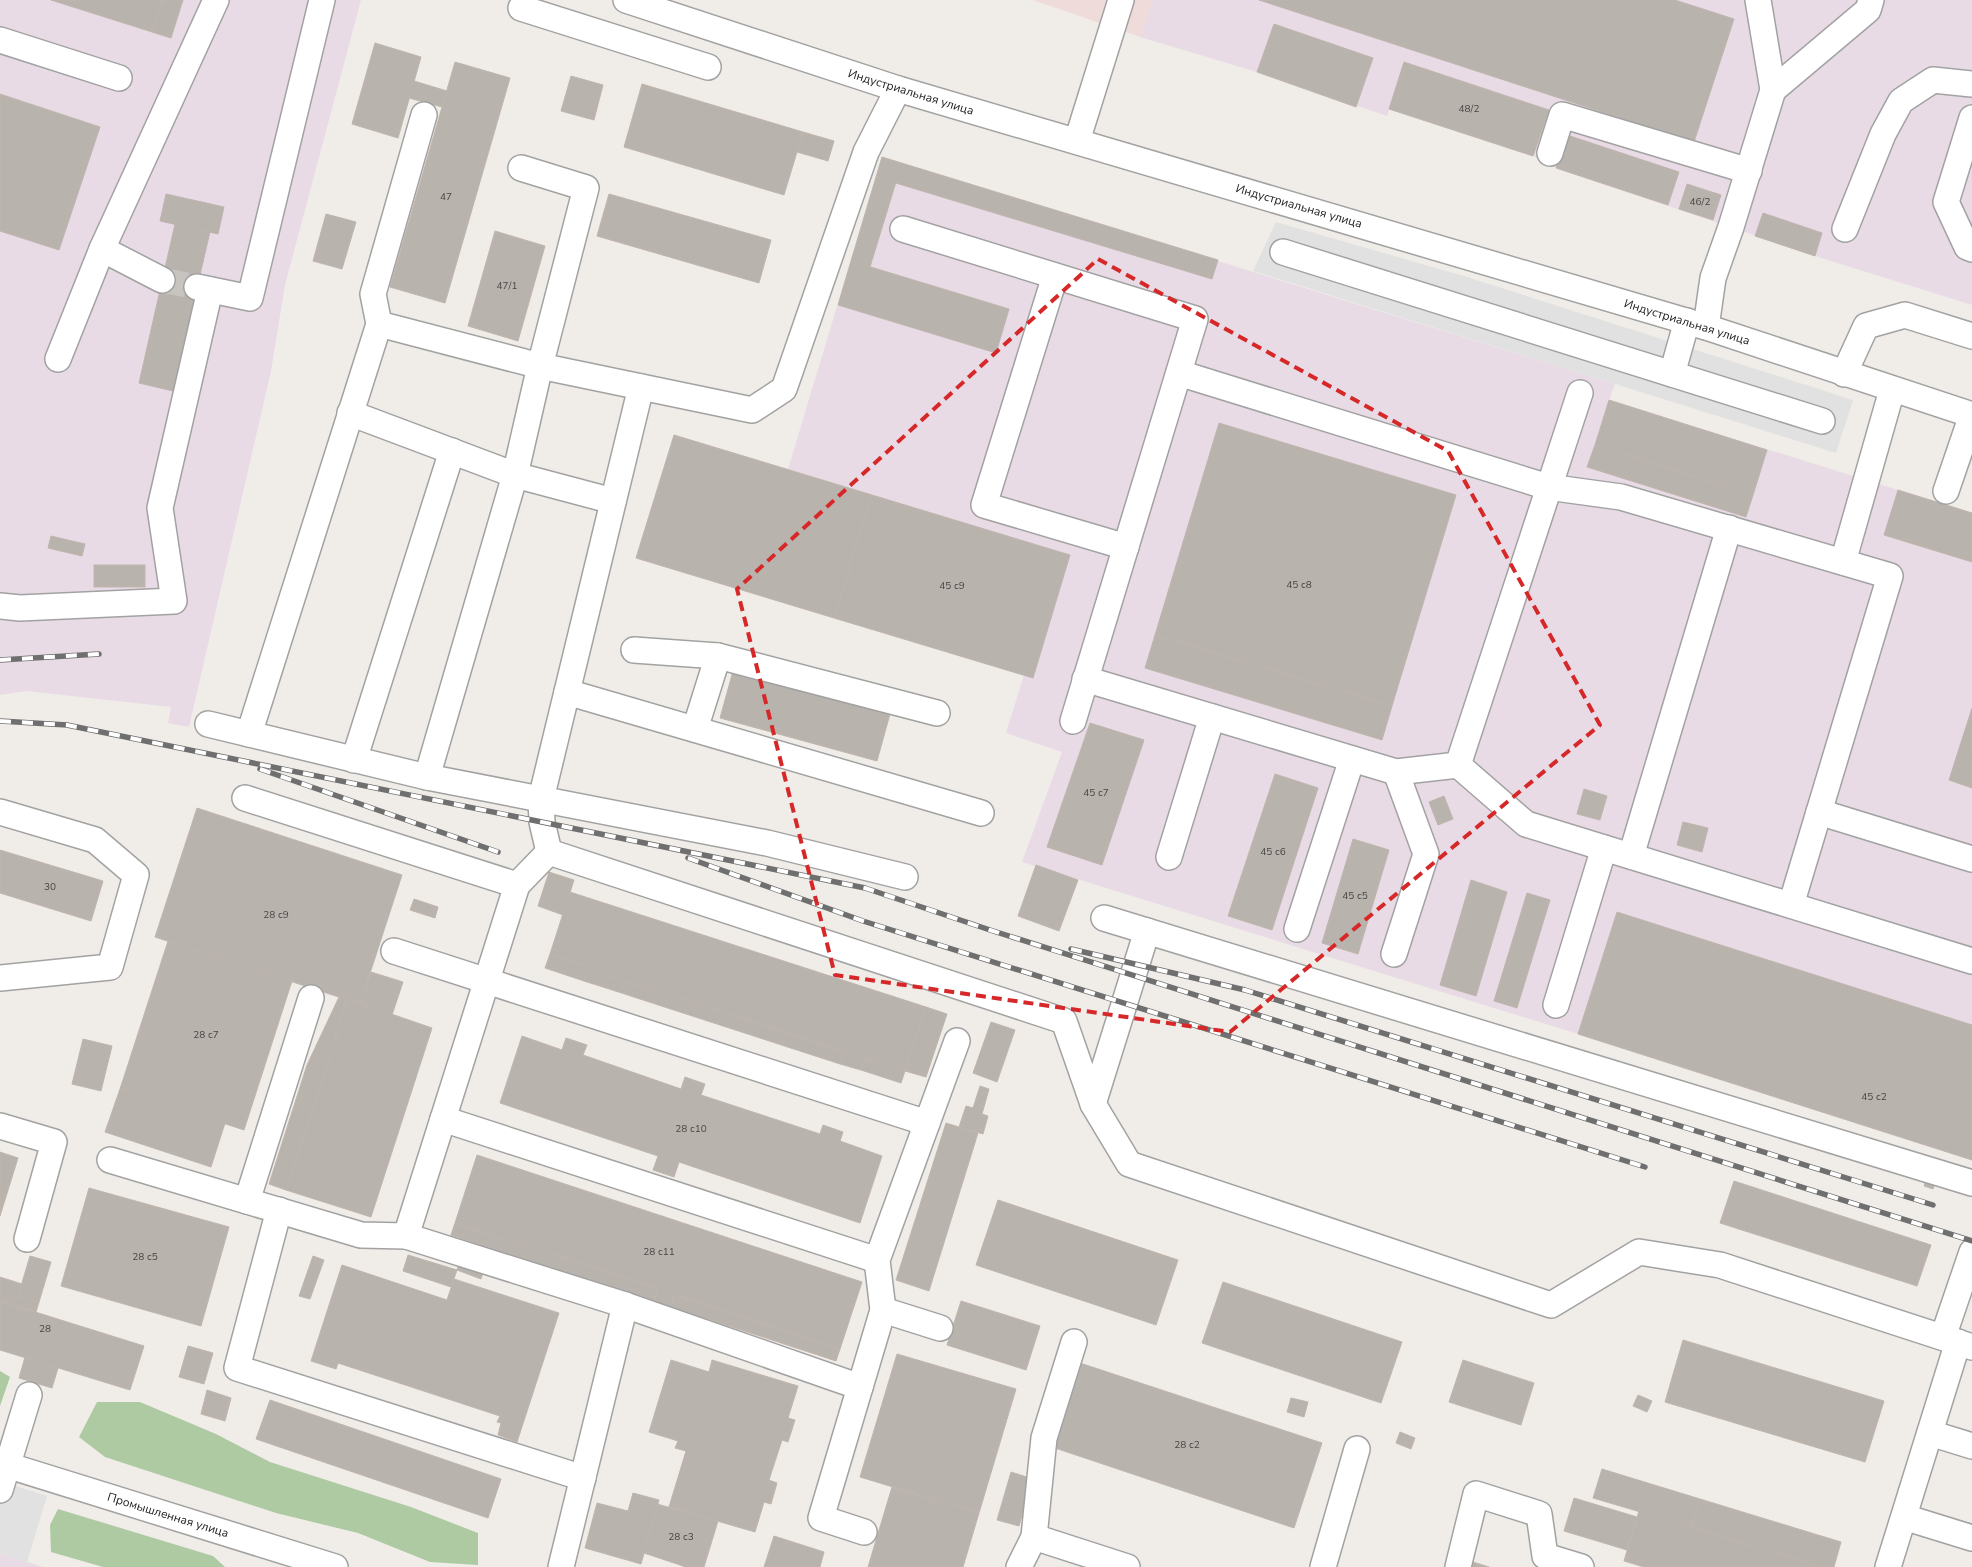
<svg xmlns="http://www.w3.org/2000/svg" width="1972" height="1567" viewBox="0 0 1972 1567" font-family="'Nunito Sans',sans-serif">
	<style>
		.commercial { fill: #eedbda }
		.industrial { fill: #e8dbe6 }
		.forest { fill: #aecaa2 }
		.parking { fill: #e1e1e1 }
		.building { fill: #b9b3ae; stroke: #c0b5ac }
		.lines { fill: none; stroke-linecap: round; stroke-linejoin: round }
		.minor-tunnel { stroke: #c7c4c0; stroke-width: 25; stroke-dasharray: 25 12; stroke-linecap: butt }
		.minor-casing { stroke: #a2a2a2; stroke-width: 28 }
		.minor { stroke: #fff; stroke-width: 25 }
		.rail-casing { stroke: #6f6f6f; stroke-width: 5.5 }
		.rail { stroke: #fff; stroke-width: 4; stroke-dasharray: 11; stroke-linecap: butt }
		.marked { fill: none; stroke: #d62828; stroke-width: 4; stroke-dasharray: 10 6; stroke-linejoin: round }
		.labels { text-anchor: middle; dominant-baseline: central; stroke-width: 4.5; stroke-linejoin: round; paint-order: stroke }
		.number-label { font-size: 10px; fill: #474644 }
		.street-label { font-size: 12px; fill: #212121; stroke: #fff }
	</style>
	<rect width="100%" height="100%" fill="#f0ede8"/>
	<polygon class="commercial" points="1033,0 1153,0 1140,37"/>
	<g class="industrial">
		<polygon points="0,0 361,0 285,285 271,371 189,727 168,723 171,707 26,691 0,695"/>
		<polygon points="1153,0 1972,0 1972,305 1815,256 1556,168 1533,156 1548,110 1404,63 1387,116 1257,72 1140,37"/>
		<polygon points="882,157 1615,384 1609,400 1972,513 1972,1160 1578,1034 1022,862 1062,752 1006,733 1024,675 636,558 674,435 788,469"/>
		<polygon points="0,1554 27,1562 43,1567 0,1567"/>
	</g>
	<g class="forest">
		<polygon points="0,1371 10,1377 0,1406"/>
		<polygon points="97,1402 140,1402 216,1434 270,1462 411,1507 478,1533 478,1565 430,1562 358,1533 276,1513 105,1457 79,1437"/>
		<polygon points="58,1509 213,1556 225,1567 103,1567 51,1552 50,1525"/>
	</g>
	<g class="parking">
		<polygon points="1276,222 1467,277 1853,400 1836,453 1253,271"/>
		<polygon points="0,1481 47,1496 27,1562 0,1554"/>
	</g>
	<g class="building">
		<polygon points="51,0 162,0 152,32"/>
		<polygon points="162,0 183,0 171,38 152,32"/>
		<polygon points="1259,0 1675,0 1734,19 1694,142"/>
		<polygon points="1274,24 1373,58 1356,107 1257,72"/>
		<polygon points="375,43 421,57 398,138 352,124"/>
		<polygon points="455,62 510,78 445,303 390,287"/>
		<polygon points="1404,62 1549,110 1533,156 1389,109"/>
		<polygon points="571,76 603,85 594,120 561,111"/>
		<polygon points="414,81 447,91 442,107 409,98"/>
		<polygon points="642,84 803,132 784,195 624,147"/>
		<polygon points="0,94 100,127 59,250 0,231"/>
		<polygon points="803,132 834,141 828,161 797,152"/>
		<polygon points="1567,135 1679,172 1668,205 1556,168"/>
		<polygon points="882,157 1218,260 1212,279 876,177"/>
		<polygon points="876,177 896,182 870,267 851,261"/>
		<polygon points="1687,184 1721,195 1713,220 1679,209"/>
		<polygon points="166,194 224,207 218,234 160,221"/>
		<polygon points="609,194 771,240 759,283 597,236"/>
		<polygon points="1763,213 1822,233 1815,256 1755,236"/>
		<polygon points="326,214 356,222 342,269 313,261"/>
		<polygon points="175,224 210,232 173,391 139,383"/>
		<polygon points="495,231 545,246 518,341 468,326"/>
		<polygon points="851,261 1009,309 996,353 838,305"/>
		<polygon points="1609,400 1767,450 1753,495 1595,445"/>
		<polygon points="1219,423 1456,495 1392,706 1155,635"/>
		<polygon points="674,435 872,495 834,618 636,558"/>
		<polygon points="1595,445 1753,495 1746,517 1587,467"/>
		<polygon points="1898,490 1972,513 1972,562 1884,535"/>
		<polygon points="872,495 1070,555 1033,678 834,618"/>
		<polygon points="51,536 85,544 82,556 48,548"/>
		<rect x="94" y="565" width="51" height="22"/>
		<polygon points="1155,635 1392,706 1382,740 1145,668"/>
		<polygon points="733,671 890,714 877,761 720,718"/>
		<polygon points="1972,708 1972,760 1957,755"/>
		<polygon points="1090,723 1144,740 1102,865 1047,847"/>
		<polygon points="1957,755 1972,760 1972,788 1949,780"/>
		<polygon points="1275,774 1318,788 1272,930 1228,916"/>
		<polygon points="1584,789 1607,796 1600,820 1577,814"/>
		<polygon points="1444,796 1453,819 1438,825 1429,802"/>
		<polygon points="197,808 402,875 360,1004 155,937"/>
		<polygon points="1683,822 1708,828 1702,852 1677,845"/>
		<polygon points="1353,839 1389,850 1358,954 1322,943"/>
		<polygon points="0,850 103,881 91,921 0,893"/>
		<polygon points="1036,865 1078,880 1059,931 1018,916"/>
		<polygon points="549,872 574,880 563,915 538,906"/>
		<polygon points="1471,880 1507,892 1476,996 1440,985"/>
		<polygon points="570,892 926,1007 905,1071 865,1058 861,1070 840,1064 845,1052 607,975 603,987 584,981 588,966 550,954"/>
		<polygon points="1527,893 1550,900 1517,1008 1494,1001"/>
		<polygon points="414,899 438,907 435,918 410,910"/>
		<polygon points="1617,912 1972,1025 1972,1160 1578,1034"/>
		<polygon points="168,941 292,981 244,1130 120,1089"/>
		<polygon points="550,954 588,966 584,981 545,968"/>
		<polygon points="371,972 403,982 392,1015 360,1004"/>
		<polygon points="607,975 845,1052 840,1064 603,987"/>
		<polygon points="339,997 348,999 286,1190 269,1184 307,1065"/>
		<polygon points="348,999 432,1028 371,1217 286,1190"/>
		<polygon points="926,1007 947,1014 926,1077 905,1071"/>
		<polygon points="991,1022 1015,1030 997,1082 973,1073"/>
		<polygon points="522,1036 562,1050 566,1038 587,1045 583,1055 681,1089 685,1077 705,1084 701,1095 820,1134 823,1125 843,1132 840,1141 882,1156 860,1223 679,1162 674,1177 653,1170 658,1156 500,1103"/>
		<polygon points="83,1039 112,1046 101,1091 72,1084"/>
		<polygon points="865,1058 905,1071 901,1083 861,1070"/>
		<polygon points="980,1086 989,1089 982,1114 988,1116 983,1134 959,1127 966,1106 973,1108"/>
		<polygon points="120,1089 225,1123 211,1167 105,1132"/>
		<polygon points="946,1123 978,1133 929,1291 896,1280"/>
		<polygon points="0,1152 18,1158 0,1216"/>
		<polygon points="477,1155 862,1282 840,1349 675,1295 671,1307 654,1301 658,1289 455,1223"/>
		<polygon points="1928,1174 1938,1177 1933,1189 1924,1186"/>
		<polygon points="1734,1181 1931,1245 1917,1286 1720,1223"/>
		<polygon points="89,1188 229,1227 201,1326 61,1286"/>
		<polygon points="998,1200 1178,1260 1156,1325 976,1265"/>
		<polygon points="455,1223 658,1289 654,1301 451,1235"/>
		<polygon points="408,1255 457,1270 451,1287 403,1271"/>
		<polygon points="30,1256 51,1262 39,1302 18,1296"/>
		<polygon points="313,1256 324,1260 310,1299 299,1296"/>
		<polygon points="461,1258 485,1266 481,1279 457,1270"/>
		<polygon points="342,1265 447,1300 454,1279 559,1313 517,1442 498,1435 501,1423 497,1422 500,1416 338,1363 336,1369 311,1361"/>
		<polygon points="0,1277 22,1284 18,1296 39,1302 36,1312 0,1301"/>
		<polygon points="1223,1282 1402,1342 1381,1403 1202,1343"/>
		<polygon points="675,1295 840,1349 836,1361 671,1307"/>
		<polygon points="0,1301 144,1346 130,1390 0,1350"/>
		<polygon points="961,1301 1040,1326 1026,1370 947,1345"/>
		<polygon points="1683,1340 1884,1401 1865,1462 1665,1402"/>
		<polygon points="188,1346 213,1353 204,1384 179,1377"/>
		<polygon points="897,1354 1016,1389 979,1513 860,1477"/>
		<polygon points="25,1357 58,1368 52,1388 19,1378"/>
		<polygon points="671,1360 709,1372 712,1360 798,1386 788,1418 795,1420 788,1442 782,1440 769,1480 777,1483 771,1504 764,1502 755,1532 669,1507 686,1451 675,1448 678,1441 649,1432"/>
		<polygon points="1463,1360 1534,1383 1521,1425 1449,1402"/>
		<polygon points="1080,1363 1322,1443 1294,1528 1052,1447"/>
		<polygon points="207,1390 231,1398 225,1421 201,1414"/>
		<polygon points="1638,1395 1652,1401 1647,1412 1633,1406"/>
		<polygon points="1291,1398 1308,1402 1304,1417 1287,1412"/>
		<polygon points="270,1400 501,1479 488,1518 256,1439"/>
		<polygon points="1400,1432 1415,1438 1411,1449 1396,1443"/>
		<polygon points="1602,1469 1700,1499 1691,1527 1593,1498"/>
		<polygon points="1011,1472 1033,1479 1019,1526 997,1520"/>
		<polygon points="892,1487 979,1513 963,1567 868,1567"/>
		<polygon points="633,1493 659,1500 641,1564 585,1548 597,1503 628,1511"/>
		<polygon points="1574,1498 1637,1517 1627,1550 1564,1531"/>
		<polygon points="1700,1499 1841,1542 1834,1567 1822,1567 1691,1527"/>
		<polygon points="657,1504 718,1521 704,1567 686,1567 644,1553"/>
		<polygon points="1639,1511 1691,1527 1822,1567 1644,1567 1624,1561"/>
		<polygon points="774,1536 824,1552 820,1567 764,1567"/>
		<polygon points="1473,1562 1489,1567 1471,1567"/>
	</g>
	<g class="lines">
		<polyline class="minor-tunnel" points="162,280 197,287"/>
		<defs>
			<g id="minor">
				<polyline points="626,0 898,89 1706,327 1972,415"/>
				<polyline points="521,8 708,67"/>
				<polyline points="0,40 119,78"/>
				<polyline points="1773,90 1868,10 1871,0"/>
				<polyline points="1972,118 1946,202 1967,247 1972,249"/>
				<polyline points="1077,141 1121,0"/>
				<polyline points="1550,153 1562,115 1749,171"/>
				<polyline points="903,229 1195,319 1073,721"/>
				<polyline points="1845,229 1883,134 1901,101 1933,80 1972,84"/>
				<polyline points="102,249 162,280"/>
				<polyline points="1283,252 1822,421"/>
				<polyline points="1055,276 984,505 1126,547"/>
				<polyline points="197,287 250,298 322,0"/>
				<polyline points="379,324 540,366 752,410 784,389 866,152 898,89"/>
				<polyline points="1706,327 1713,278 1731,227 1773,90 1758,0"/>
				<polyline points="58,359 102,249 216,0"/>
				<polyline points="1179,373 1548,487 1621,497 1890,576 1791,905"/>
				<polyline points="1672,374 1687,321"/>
				<polyline points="1844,374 1866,326 1905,315 1972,336"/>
				<polyline points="1580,393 1458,765 1526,824 1972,961"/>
				<polyline points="350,413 515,475 613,501"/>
				<polyline points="1946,491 1972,415"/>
				<polyline points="1843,562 1892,390"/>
				<polyline points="0,606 20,608 174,601 160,508 210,290"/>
				<polyline points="634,650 718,656 937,713"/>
				<polyline points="1085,679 1396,772 1458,765"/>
				<polyline points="567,692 981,813"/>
				<polyline points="208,724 427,777 767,843 905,877"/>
				<polyline points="695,729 718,656"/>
				<polyline points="249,734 379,324 373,294 424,115"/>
				<polyline points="354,760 452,451"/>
				<polyline points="427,777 515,475 540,366 586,188 521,168"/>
				<polyline points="245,798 517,885"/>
				<polyline points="0,812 95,840 136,875 110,967 0,978"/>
				<polyline points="1819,812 1972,859"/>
				<polyline points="549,852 542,822 541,799 641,387"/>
				<polyline points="1631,856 1729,528"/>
				<polyline points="1169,857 1212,717"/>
				<polyline points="1104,918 1972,1183"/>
				<polyline points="1297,929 1352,759"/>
				<polyline points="394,951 927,1123"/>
				<polyline points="1394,954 1426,854 1396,772"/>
				<polyline points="1556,1005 1604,848"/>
				<polyline points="1093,1104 1147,931"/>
				<polyline points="443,1119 877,1260"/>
				<polyline points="0,1126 54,1142 27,1239"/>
				<polyline points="110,1160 361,1235 406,1236 625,1305 860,1387"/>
				<polyline points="247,1201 311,998"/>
				<polyline points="279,1210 237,1368 583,1478"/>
				<polyline points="406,1236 517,885 549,852 1064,1021 1093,1104 1129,1164 1551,1305 1639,1252 1720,1265 1972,1347"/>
				<polyline points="883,1310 940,1328"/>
				<polyline points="1943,1337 1972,1252"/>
				<polyline points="1074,1342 1044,1438 1034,1537 1127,1567"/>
				<polyline points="1930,1433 1972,1446"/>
				<polyline points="0,1463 335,1567"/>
				<polyline points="0,1490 29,1395"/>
				<polyline points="1904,1517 1972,1538"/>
				<polyline points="864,1532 821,1518 883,1310 877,1260 957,1041"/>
				<polyline points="561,1567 625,1305"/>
				<polyline points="1019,1567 1034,1537"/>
				<polyline points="1323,1567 1357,1449"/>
				<polyline points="1458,1567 1476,1494 1539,1514 1545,1556 1581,1567"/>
				<polyline points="1888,1567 1958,1342"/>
			</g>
		</defs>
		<use href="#minor" class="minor-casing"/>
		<use href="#minor" class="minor"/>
		<defs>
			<g id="rail">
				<polyline points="0,660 99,654"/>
				<polyline points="0,721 67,725 865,888 990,930 1972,1241"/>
				<polyline points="260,769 498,852"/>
				<polyline points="688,858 863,921 1645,1167"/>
				<polyline points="1071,949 1245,990 1933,1205"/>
			</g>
		</defs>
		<use href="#rail" class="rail-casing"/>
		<use href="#rail" class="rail"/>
	</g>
	<path class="marked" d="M 1098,259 L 1448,451 L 1600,725 L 1230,1032 L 835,975 L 737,589 Z"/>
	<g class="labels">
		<g class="number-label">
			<text x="1469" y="109">48/2</text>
			<text x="446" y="197">47</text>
			<text x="1700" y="202">46/2</text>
			<text x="507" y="286">47/1</text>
			<text x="1299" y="585">45 с8</text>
			<text x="952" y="586">45 с9</text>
			<text x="1096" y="793">45 с7</text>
			<text x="1273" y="852">45 с6</text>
			<text x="50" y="887">30</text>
			<text x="1355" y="896">45 с5</text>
			<text x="276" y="915">28 с9</text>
			<text x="206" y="1035">28 с7</text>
			<text x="1874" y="1097">45 с2</text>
			<text x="691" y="1129">28 с10</text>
			<text x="659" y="1252">28 с11</text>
			<text x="145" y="1257">28 с5</text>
			<text x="45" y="1329">28</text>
			<text x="1187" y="1445">28 с2</text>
			<text x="681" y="1537">28 с3</text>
		</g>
		<g class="street-label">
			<text transform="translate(911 92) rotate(17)">Индустриальная улица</text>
			<text transform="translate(1299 206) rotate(16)">Индустриальная улица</text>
			<text transform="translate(1687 322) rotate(17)">Индустриальная улица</text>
			<text transform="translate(168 1515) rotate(17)">Промышленная улица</text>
		</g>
	</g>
</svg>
